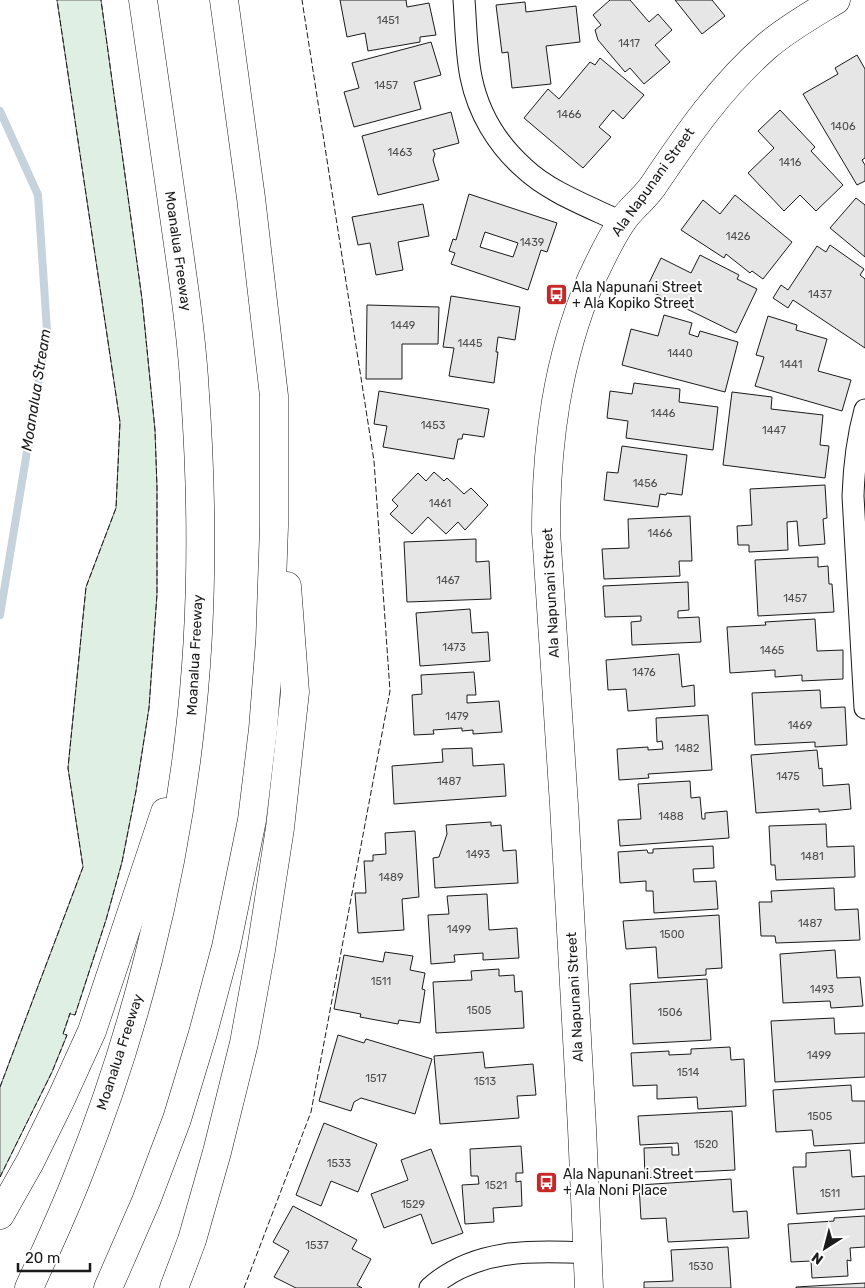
<svg xmlns="http://www.w3.org/2000/svg" width="865" height="1288" viewBox="0 0 865 1288" font-family="Rubik,sans-serif">
	<style>
		.green { fill: #e0efe3; stroke: #6a6a6a }
		.lines { fill: none; stroke-linecap: round; stroke-linejoin: round }
		.stream { stroke: #c6d2dc; stroke-width: 8 }
		.building { fill: #e6e6e6; stroke: #1a1a1a; fill-rule: evenodd }
		.minor-casing { stroke: #1a1a1a; stroke-width: 23 }
		.tertiary-casing { stroke: #1a1a1a; stroke-width: 29 }
		.motorway-casing { stroke: #1a1a1a; stroke-width: 29 }
		.minor { stroke: #fff; stroke-width: 21 }
		.tertiary { stroke: #fff; stroke-width: 28 }
		.motorway { stroke: #fff; stroke-width: 28 }
		.fence { stroke: #1a1a1a; stroke-width: 1; stroke-dasharray: 6 2.5; stroke-linecap: butt }
		.labels { text-anchor: middle; dominant-baseline: central; stroke-width: 4; stroke-linejoin: round; paint-order: stroke }
		.number-label { font-size: 11px; fill: #4d4d4d }
		.street-label { font-size: 14px; fill: #1a1a1a; stroke: #fff }
		.poi-label { font-size: 14px; fill: #1a1a1a; stroke: #fff; text-anchor: start }
		.water-label { font-size: 15px; font-style: italic; fill: #1a1a1a; stroke: #fff }
	</style>
	<rect width="100%" height="100%" fill="#fff"/>
	<polygon class="green" points="57,0 101,0 142,299 155,430 157,487 157,594 149,708 136,791 122,862 106,920 75,1015 70,1014 63,1034 67,1035 52,1072 0,1177 0,1087 83,867 68,768 86,587 116,508 120,422"/>
	<g class="lines">
		<polyline class="stream" points="0,111 38,195 47,330 0,615"/>
	</g>
	<g class="building">
		<polygon points="340,0 406,0 407,7 429,3 436,35 420,37 420,42 368,51 365,33 347,37"/>
		<polygon points="610,0 630,0 649,22 658,14 672,30 655,45 670,62 644,84 630,68 625,72 598,40 595,30 601,25 593,15"/>
		<polygon points="675,0 712,0 725,16 702,34"/>
		<polygon points="525,2 526,12 576,6 580,42 546,46 551,84 512,88 508,52 502,53 496,5"/>
		<polygon points="431,42 441,75 414,82 421,109 354,127 344,92 359,88 352,63"/>
		<polygon points="857,55 865,69 865,158 862,160 865,165 865,181 857,185 803,94 838,74 835,68"/>
		<polygon points="600,58 644,95 623,119 613,110 599,127 611,137 583,168 524,118 548,89 559,99 590,62 595,65"/>
		<polygon points="780,110 815,147 811,151 843,185 816,211 800,195 784,211 748,173 774,148 758,131"/>
		<polygon points="451,112 459,143 433,150 435,154 433,160 439,180 378,195 362,136"/>
		<path d="M 469,194 L 557,223 L 547,252 L 541,250 L 528,290 L 451,264 L 455,253 L 449,251 L 453,239 L 456,240 ZM 485,232 L 518,243 L 513,257 L 480,247 Z"/>
		<polygon points="735,195 792,242 763,279 752,271 750,273 726,254 724,258 681,230 703,200 720,214"/>
		<polygon points="856,198 865,205 865,257 830,228"/>
		<polygon points="423,204 429,236 398,242 403,270 376,275 370,243 358,245 352,217"/>
		<polygon points="830,245 864,269 860,275 865,279 865,348 793,300 788,308 773,298 781,285 788,290 817,246 826,252"/>
		<polygon points="700,255 739,275 737,279 757,289 736,333 646,289 661,258 691,273"/>
		<polygon points="451,296 520,307 515,340 498,337 496,352 498,352 494,383 449,376 454,348 443,347"/>
		<polygon points="367,305 439,307 438,344 402,344 402,379 366,379"/>
		<polygon points="664,315 692,323 689,334 698,337 700,331 738,342 725,392 622,365 631,329 658,336"/>
		<polygon points="768,316 797,325 796,330 827,339 818,371 851,380 842,411 755,386 764,357 756,355"/>
		<polygon points="634,383 680,389 679,402 718,407 713,450 626,438 628,421 607,418 610,391 632,394"/>
		<polygon points="379,391 489,409 484,437 463,434 462,439 458,439 454,459 383,447 387,426 374,424"/>
		<polygon points="732,392 772,397 771,409 823,415 820,445 829,446 825,478 723,465"/>
		<polygon points="622,446 687,455 682,495 667,493 666,495 660,494 658,507 604,500 607,472 618,473"/>
		<polygon points="434,472 444,481 447,478 464,494 471,488 488,505 465,530 458,522 446,534 428,517 412,534 390,514 398,506 392,500 418,473 426,481"/>
		<polygon points="825,485 827,518 823,519 825,544 799,546 797,521 787,522 788,550 749,552 749,545 738,545 737,526 752,525 750,489"/>
		<polygon points="690,516 692,561 679,561 680,576 604,579 602,549 629,548 628,519"/>
		<polygon points="476,539 476,562 489,561 491,599 407,602 404,542"/>
		<polygon points="818,557 818,567 828,566 829,584 832,584 834,612 758,616 755,560"/>
		<polygon points="688,582 689,610 678,611 678,618 699,617 701,642 632,645 631,622 641,621 641,616 605,617 603,586"/>
		<polygon points="470,609 472,633 488,632 490,661 420,666 416,613"/>
		<polygon points="815,619 817,651 843,650 843,679 802,681 802,675 775,677 775,670 730,673 727,627 766,625 765,622"/>
		<polygon points="679,654 682,687 694,685 695,706 628,711 626,689 608,690 606,660"/>
		<polygon points="474,672 476,695 467,695 467,703 499,701 502,732 473,734 473,730 462,731 462,728 433,730 434,734 414,735 412,695 422,694 421,675"/>
		<polygon points="820,690 821,708 845,707 847,745 815,747 815,742 755,745 752,693"/>
		<polygon points="708,715 712,770 648,774 649,778 619,780 617,749 648,747 648,750 663,749 662,741 657,742 656,718"/>
		<polygon points="472,748 473,766 504,764 506,796 394,804 392,766 443,762 442,749"/>
		<polygon points="817,750 819,769 822,768 823,786 849,784 851,809 819,812 819,809 756,813 751,755"/>
		<polygon points="690,781 691,798 700,797 702,819 705,819 705,813 727,811 729,838 620,846 618,820 641,819 638,784"/>
		<polygon points="491,822 491,826 501,825 503,851 516,850 518,883 435,888 433,858 439,857 447,834 446,825"/>
		<polygon points="826,824 827,847 854,846 855,877 776,880 775,865 771,865 769,826"/>
		<polygon points="415,831 419,897 402,899 404,930 358,933 355,893 366,893 364,861 373,861 373,855 386,854 385,833"/>
		<polygon points="713,846 714,868 693,869 694,882 716,881 718,909 654,913 653,891 646,891 646,881 620,883 618,852 647,850 648,853 653,853 653,849"/>
		<polygon points="834,888 835,910 858,909 860,940 776,943 775,936 761,936 759,902 772,902 771,891"/>
		<polygon points="487,894 489,930 517,928 519,958 483,960 483,953 454,955 455,962 431,964 428,915 449,914 447,896"/>
		<polygon points="719,915 722,968 706,969 706,975 658,978 656,947 626,949 623,921"/>
		<polygon points="835,950 837,978 860,977 863,1006 831,1008 830,1001 783,1003 780,954"/>
		<polygon points="385,952 413,956 410,970 425,973 422,989 425,990 420,1023 399,1020 398,1024 360,1017 361,1014 334,1009 344,955 383,962"/>
		<polygon points="499,969 499,976 514,975 515,992 522,991 524,1028 436,1033 433,982 472,980 471,971"/>
		<polygon points="707,979 711,1040 633,1044 630,984"/>
		<polygon points="834,1018 835,1034 865,1033 865,1077 775,1082 771,1021"/>
		<polygon points="338,1035 364,1043 366,1039 432,1059 415,1114 361,1098 354,1102 351,1111 319,1101"/>
		<polygon points="730,1047 731,1060 744,1059 746,1106 698,1109 697,1097 657,1099 657,1085 633,1086 631,1053 669,1051 669,1055 691,1054 691,1049"/>
		<polygon points="483,1052 485,1068 533,1064 536,1095 517,1096 519,1118 440,1124 434,1056"/>
		<polygon points="851,1085 852,1101 865,1101 865,1143 814,1146 812,1130 776,1132 773,1090"/>
		<polygon points="732,1111 735,1170 674,1173 674,1176 645,1178 644,1148 672,1147 672,1155 679,1155 678,1143 640,1145 638,1116"/>
		<polygon points="324,1123 377,1144 358,1192 331,1181 321,1206 296,1195"/>
		<polygon points="521,1146 523,1173 516,1173 516,1182 521,1181 522,1206 493,1208 494,1222 465,1224 462,1185 479,1184 478,1176 471,1176 470,1149"/>
		<polygon points="431,1149 463,1233 432,1244 421,1214 384,1228 371,1194 408,1180 401,1160"/>
		<polygon points="850,1150 852,1177 865,1176 865,1209 797,1214 793,1167 806,1167 806,1153"/>
		<polygon points="731,1179 733,1212 747,1211 749,1238 668,1242 666,1218 641,1219 639,1185"/>
		<polygon points="293,1206 357,1240 352,1249 371,1259 357,1285 362,1288 296,1288 274,1277 289,1251 273,1242"/>
		<polygon points="865,1216 865,1247 850,1248 851,1261 847,1260 848,1276 812,1278 811,1261 791,1262 788,1224 834,1221 834,1218"/>
		<polygon points="728,1247 731,1288 644,1288 644,1282 673,1281 671,1250"/>
		<polygon points="865,1283 865,1288 796,1288 796,1287"/>
	</g>
	<g class="lines">
		<defs>
			<g id="minor">
				<path d="M 464,0 C 466,25 466,52 471,77 C 478,112 497,144 524,168 C 549,192 590,207 621,222"/>
				<path d="M 865,410 C 857,439 854,467 853,496 L 865,708"/>
				<path d="M 430,1288 C 473,1249 532,1250 586,1253"/>
			</g>
			<path id="tertiary" d="M 589,1288 L 582,1128 L 564,805 L 546,531 C 546,444 557,360 591,280 C 600,261 609,241 621,223 C 630,208 646,198 655,183 C 688,134 722,85 767,46 C 788,28 813,14 836,0"/>
			<g id="motorway">
				<polyline points="0,1215 30,1162 61,1099 92,1031 165,812"/>
				<path d="M 29,1288 C 46,1250 64,1212 79,1173 C 134,1035 172,885 189,738 C 203,624 203,508 195,394 C 192,337 183,280 175,223 C 164,149 154,74 143,0"/>
				<polyline points="108,1288 146,1201 177,1119 203,1033 226,947 252,820 263,729 270,640 274,526 274,396 251,198 224,0"/>
				<polyline points="174,1288 192,1240 217,1152 244,1043 261,950 280,828 295,692 287,586"/>
			</g>
		</defs>
		<use href="#minor" class="minor-casing"/>
		<use href="#tertiary" class="tertiary-casing"/>
		<use href="#motorway" class="motorway-casing"/>
		<use href="#minor" class="minor"/>
		<use href="#tertiary" class="tertiary"/>
		<use href="#motorway" class="motorway"/>
		<g class="fence">
			<polyline points="0,1087 83,867 68,768 86,587 116,508 120,422 57,0"/>
			<polyline points="0,1177 52,1072 67,1035 63,1034 70,1013 75,1015 106,920 122,862 136,791 149,708 157,594 157,487 155,430 142,299 101,0"/>
			<polyline points="244,1288 311,1112 390,691 374,461 302,0"/>
		</g>
	</g>
	<defs>
		<symbol id="bus-square" viewBox="-11 -11 22 22"><rect x="-9" y="-9" width="18" height="18" rx="4" fill="#c62828" stroke="#fff"/><path d="M-5-6H5V4H4V6H2V4H-2V6H-4V4H-5ZM-3.5-4V0h7V-4ZM-3.5 1.2v1.5H-2V1.2ZM2 1.2v1.5H3.5V1.2Z" fill="#fff"/></symbol>
	</defs>
	<g fill-rule="evenodd">
		<use href="#bus-square" x="544" y="282" width="25" height="25"/>
		<use href="#bus-square" x="534" y="1170" width="25" height="25"/>
	</g>
	<g class="labels">
		<g class="number-label">
			<text x="388" y="20">1451</text>
			<text x="629" y="43">1417</text>
			<text x="386" y="85">1457</text>
			<text x="569" y="114">1466</text>
			<text x="843" y="126">1406</text>
			<text x="400" y="152">1463</text>
			<text x="790" y="162">1416</text>
			<text x="738" y="236">1426</text>
			<text x="532" y="242">1439</text>
			<text x="820" y="294">1437</text>
			<text x="403" y="325">1449</text>
			<text x="470" y="343">1445</text>
			<text x="680" y="353">1440</text>
			<text x="791" y="364">1441</text>
			<text x="663" y="413">1446</text>
			<text x="433" y="425">1453</text>
			<text x="774" y="430">1447</text>
			<text x="645" y="483">1456</text>
			<text x="440" y="503">1461</text>
			<text x="660" y="533">1466</text>
			<text x="448" y="580">1467</text>
			<text x="795" y="598">1457</text>
			<text x="454" y="647">1473</text>
			<text x="772" y="650">1465</text>
			<text x="644" y="672">1476</text>
			<text x="457" y="716">1479</text>
			<text x="800" y="725">1469</text>
			<text x="687" y="748">1482</text>
			<text x="788" y="776">1475</text>
			<text x="449" y="781">1487</text>
			<text x="671" y="816">1488</text>
			<text x="478" y="854">1493</text>
			<text x="812" y="856">1481</text>
			<text x="391" y="877">1489</text>
			<text x="810" y="923">1487</text>
			<text x="459" y="929">1499</text>
			<text x="672" y="934">1500</text>
			<text x="381" y="981">1511</text>
			<text x="822" y="989">1493</text>
			<text x="479" y="1010">1505</text>
			<text x="670" y="1012">1506</text>
			<text x="819" y="1055">1499</text>
			<text x="688" y="1072">1514</text>
			<text x="376" y="1078">1517</text>
			<text x="485" y="1081">1513</text>
			<text x="820" y="1116">1505</text>
			<text x="706" y="1144">1520</text>
			<text x="339" y="1163">1533</text>
			<text x="496" y="1185">1521</text>
			<text x="830" y="1193">1511</text>
			<text x="413" y="1204">1529</text>
			<text x="317" y="1245">1537</text>
			<text x="701" y="1266">1530</text>
		</g>
		<g class="street-label">
			<text transform="translate(653 182) rotate(-54)">Ala Napunani Street</text>
			<text transform="translate(178 251) rotate(82)">Moanalua Freeway</text>
			<text transform="translate(551 593) rotate(-93)">Ala Napunani Street</text>
			<text transform="translate(195 655) rotate(-87)">Moanalua Freeway</text>
			<text transform="translate(575 997) rotate(-93)">Ala Napunani Street</text>
			<text transform="translate(120 1052) rotate(-72)">Moanalua Freeway</text>
		</g>
		<g class="poi-label">
			<text x="572" y="287">Ala Napunani Street<tspan x="572" dy="16">+ Ala Kopiko Street</tspan></text>
			<text x="563" y="1174">Ala Napunani Street<tspan x="563" dy="16">+ Ala Noni Place</tspan></text>
		</g>
		<g class="water-label">
			<text transform="translate(36 390) rotate(-81)">Moanalua Stream</text>
		</g>
	</g>
	<g transform="translate(825 1248) rotate(216)" stroke="#ffffff" stroke-width="4" paint-order="stroke">
	<path d="M0-4L9 19L0 12L-9 19Z" fill="#1a1a1a"/>
	<text y="-8" font-size="14" font-weight="bold" text-anchor="middle" fill="#1a1a1a">N</text>
	</g>
	<path d="M18 1263v8h72v-8" fill="none" stroke="#1a1a1a" stroke-width="2.5"/>
	<text x="25" y="1263" font-size="15" fill="#1a1a1a" stroke="#ffffff" stroke-width="4" paint-order="stroke">20 m</text>
</svg>
